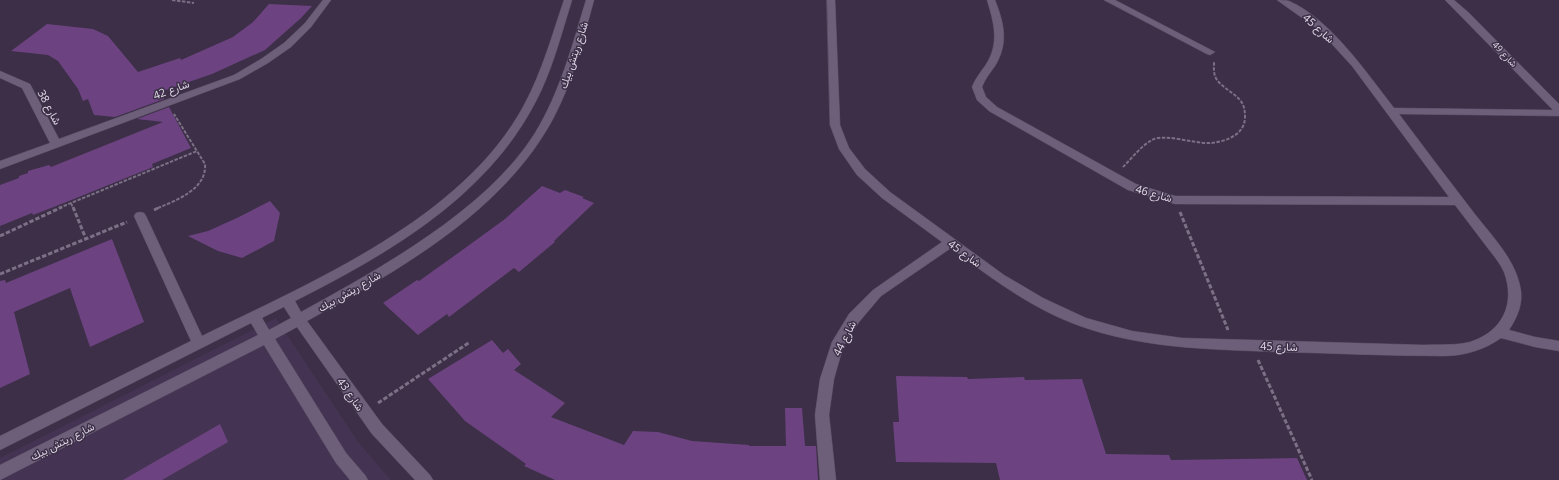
<svg xmlns="http://www.w3.org/2000/svg" width="1559" height="480" viewBox="0 0 1559 480" font-family="'Noto Sans',Vazirmatn,sans-serif">
	<style>
		.built { fill: #443352 }
		.building { fill: #6c4380 }
		.lines { fill: none; stroke-linecap: round; stroke-linejoin: round }
		.minor-casing { stroke: #574c60; stroke-width: 1 }
		.path-far1 { stroke: #7b7085; stroke-width: 2; stroke-dasharray: 3.5 1.5; stroke-linecap: butt }
		.path { stroke: #7b7085; stroke-width: 3; stroke-dasharray: 4.5 2; stroke-linecap: butt }
		.minor { fill: #6d5f7a; fill-rule: evenodd }
		.labels { text-anchor: middle; dominant-baseline: central; stroke-width: 3; stroke-linejoin: round; paint-order: stroke }
		.far-street-label { font-size: 9px; fill: #ddd5e4; stroke: #3c2f47 }
		.street-label { font-size: 11px; fill: #ddd5e4; stroke: #3c2f47 }
	</style>
	<rect width="100%" height="100%" fill="#3c2f47"/>
	<polygon class="built" points="276,318 359,443 391,480 0,480 0,458"/>
	<g class="building">
		<polygon points="269,4 312,6 301,18 265,50 212,74 160,92 164,99 115,117 94,115 88,99 83,101 78,89 58,61 48,55 11,51 47,24 93,29 108,36 138,72 180,58 181,60 233,37 253,22"/>
		<polygon points="169,107 191,148 152,164 153,167 64,203 33,215 32,213 0,226 0,185 19,178 19,176 28,173 28,171 49,165 51,167 163,122 137,119"/>
		<polygon points="542,186 560,193 565,190 584,197 582,198 594,203 554,241 555,242 519,272 514,268 449,317 447,314 418,335 383,303 417,280 419,281 461,251 505,219"/>
		<polygon points="270,201 280,213 274,241 242,258 218,251 188,236 208,231 239,217"/>
		<polygon points="112,239 144,322 90,347 70,288 14,312 30,374 0,388 0,281 5,280 6,283"/>
		<polygon points="492,340 503,353 508,349 521,364 514,370 565,403 551,417 624,445 633,431 658,432 692,441 749,445 749,446 786,446 785,408 802,408 805,446 816,446 818,480 555,480 524,466 526,464 465,421 428,379"/>
		<polygon points="896,376 967,377 968,379 1024,377 1025,380 1082,379 1106,454 1169,455 1171,460 1297,458 1307,480 1000,480 996,463 896,462 893,422 899,422"/>
		<polygon points="220,424 228,442 162,480 123,480"/>
	</g>
	<g class="lines">
		<defs>
			<g id="minor">
				<polygon points="323,0 331,0 311,27 291,47 268,63 240,79 0,169 0,161 50,143 22,88 0,78 0,71 30,84 59,139 234,75 261,59 284,43 305,23"/>
				<path d="M 564,0 L 572,0 C 561,35 552,72 534,105 C 484,199 386,255 295,301 L 301,312 C 379,269 487,210 535,133 C 560,92 572,46 586,0 L 594,0 C 583,40 573,81 554,117 C 504,212 397,271 307,321 L 382,424 L 430,475 L 433,480 L 415,480 L 372,434 L 297,327 L 275,339 L 346,453 L 365,475 L 368,480 L 350,480 L 336,463 L 264,345 L 0,480 L 0,465 L 258,335 L 251,323 L 0,450 L 0,436 L 191,341 L 134,216 L 136,213 L 140,212 L 144,213 L 146,216 L 202,336 C 313,281 463,219 524,105 C 542,72 552,35 564,0 ZM 284,307 L 291,318 L 269,330 L 262,318 Z"/>
				<path d="M 827,0 L 835,0 L 840,125 L 849,148 L 865,169 L 890,192 L 1004,275 L 1043,298 L 1086,318 L 1132,331 L 1182,338 L 1424,345 C 1439,344 1454,346 1470,342 C 1502,332 1516,304 1504,272 C 1500,263 1493,255 1487,247 C 1476,233 1466,219 1455,205 L 1175,204 L 1128,190 L 989,111 L 977,100 L 972,87 C 975,79 980,73 985,66 C 1000,44 994,23 987,0 L 995,0 C 1004,23 1009,43 995,66 C 990,73 985,79 982,87 L 986,97 L 997,107 L 1136,184 L 1175,196 L 1449,197 L 1352,66 L 1319,30 L 1277,0 C 1280,0 1285,0 1289,1 C 1330,19 1366,72 1394,108 L 1553,110 L 1445,0 L 1454,0 L 1468,12 L 1559,104 L 1559,116 L 1399,114 C 1423,146 1447,178 1471,209 C 1489,233 1514,257 1520,286 C 1524,302 1518,316 1509,330 L 1535,337 L 1559,341 L 1559,351 L 1535,347 L 1501,338 C 1484,350 1464,356 1443,356 C 1388,356 1332,353 1277,352 C 1209,349 1145,349 1080,326 C 1032,309 991,278 951,248 L 881,296 L 859,322 L 843,347 L 834,379 L 829,415 L 836,480 L 820,480 L 815,415 L 820,379 L 832,342 L 849,314 L 873,290 L 942,242 L 882,198 L 857,175 L 839,149 L 830,125 Z"/>
				<polygon points="1104,0 1115,0 1215,52 1210,55 1207,54"/>
			</g>
		</defs>
		<use href="#minor" class="minor-casing"/>
		<g class="path-far1">
			<polyline points="172,0 194,3"/>
			<path d="M 1123,167 C 1132,158 1141,146 1152,140 C 1165,133 1194,144 1210,143 C 1225,142 1245,135 1245,117 C 1245,110 1244,105 1240,100 C 1233,92 1223,88 1217,80 C 1213,74 1214,68 1214,62"/>
			<polyline points="71,203 73,208"/>
			<polyline points="59,208 197,151"/>
			<path d="M 158,208 C 177,200 207,189 205,164 L 174,114"/>
		</g>
		<g class="path">
			<polyline points="73,207 86,239"/>
			<polyline points="154,210 160,207"/>
			<polyline points="1180,212 1228,330"/>
			<polyline points="0,236 62,207"/>
			<polyline points="0,274 127,222"/>
			<polyline points="1258,360 1312,480"/>
			<polyline points="378,403 470,342"/>
		</g>
		<use href="#minor" class="minor"/>
	</g>
	<g class="labels">
		<g class="far-street-label">
			<text transform="translate(1505 54) rotate(46)">شارع 49</text>
		</g>
		<g class="street-label">
			<text transform="translate(1319 28) rotate(42)">شارع 45</text>
			<text transform="translate(573 55) rotate(-72)">شارع ريتش بيك</text>
			<text transform="translate(171 89) rotate(-20)">شارع 42</text>
			<text transform="translate(50 107) rotate(62)">شارع 38</text>
			<text transform="translate(1154 193) rotate(16)">شارع 46</text>
			<text transform="translate(965 253) rotate(36)">شارع 45</text>
			<text transform="translate(349 291) rotate(-30)">شارع ريتش بيك</text>
			<text transform="translate(844 338) rotate(-63)">شارع 44</text>
			<text transform="translate(1279 346) rotate(2)">شارع 45</text>
			<text transform="translate(351 394) rotate(55)">شارع 43</text>
			<text transform="translate(62 441) rotate(-27)">شارع ريتش بيك</text>
		</g>
	</g>
</svg>
